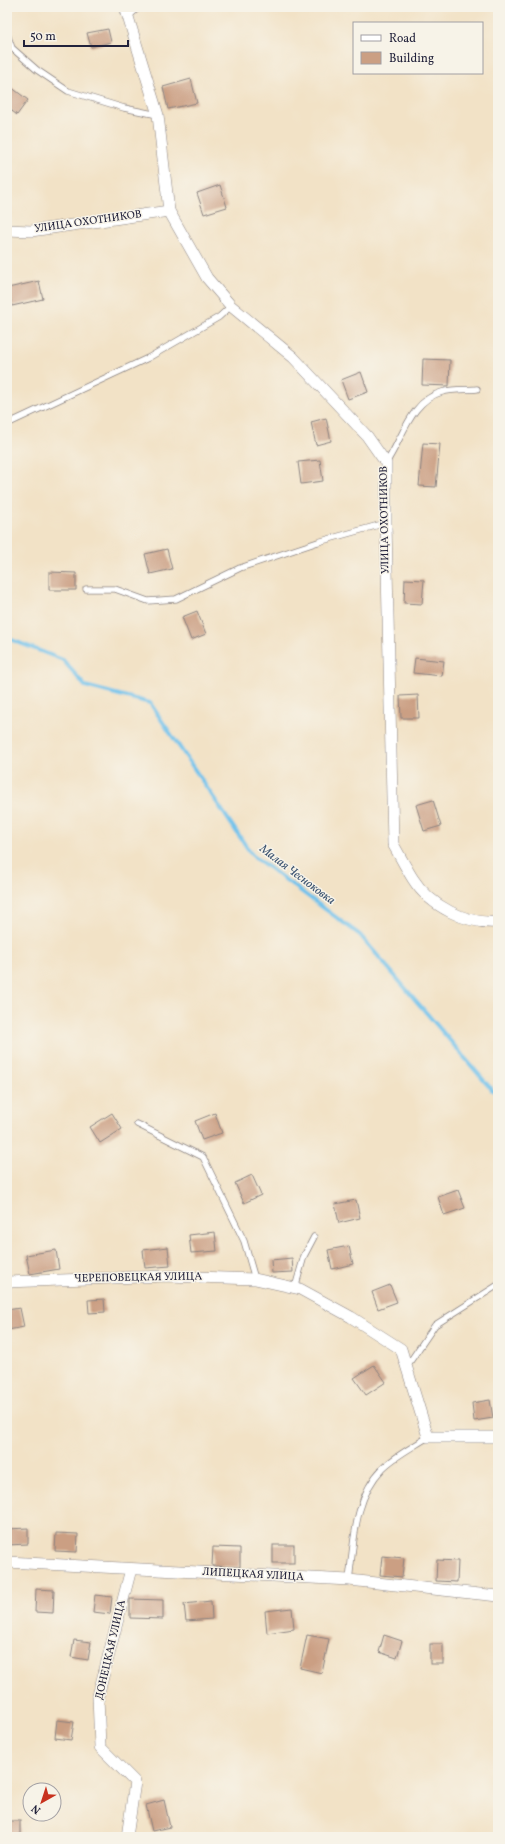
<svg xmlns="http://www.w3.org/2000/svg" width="505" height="1844" viewBox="0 0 505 1844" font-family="Vollkorn,serif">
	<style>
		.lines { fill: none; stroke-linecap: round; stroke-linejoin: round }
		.stream { stroke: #71c2ec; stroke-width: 4 }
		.building { fill: #cb9f83 }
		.service-casing { stroke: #8a8280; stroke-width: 7 }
		.minor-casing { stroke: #8a8280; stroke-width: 12 }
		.service { stroke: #fff; stroke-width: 5.5 }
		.minor { stroke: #fff; stroke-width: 11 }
		.labels { text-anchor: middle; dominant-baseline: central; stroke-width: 3; stroke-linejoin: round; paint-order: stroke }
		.street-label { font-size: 11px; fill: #22223b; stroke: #f7f3e8 }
		.water-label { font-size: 12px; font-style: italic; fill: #3a5270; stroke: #f7f3e8 }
	</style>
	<rect width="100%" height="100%" fill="#f7f3e8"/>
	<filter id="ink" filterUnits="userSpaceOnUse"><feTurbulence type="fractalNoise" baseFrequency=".025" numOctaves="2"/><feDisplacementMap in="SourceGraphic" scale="8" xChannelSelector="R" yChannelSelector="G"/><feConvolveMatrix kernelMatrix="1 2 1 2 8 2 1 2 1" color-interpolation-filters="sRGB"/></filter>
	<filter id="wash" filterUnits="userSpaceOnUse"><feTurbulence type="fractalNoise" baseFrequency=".012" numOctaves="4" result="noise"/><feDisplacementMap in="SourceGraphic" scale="16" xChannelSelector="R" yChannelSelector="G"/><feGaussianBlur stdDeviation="0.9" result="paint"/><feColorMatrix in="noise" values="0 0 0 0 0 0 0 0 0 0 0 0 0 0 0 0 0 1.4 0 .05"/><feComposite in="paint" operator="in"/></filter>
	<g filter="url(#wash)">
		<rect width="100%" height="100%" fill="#f2e2c6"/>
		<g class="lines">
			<polyline class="stream" points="7,638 63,660 85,686 150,703 252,855 360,935 492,1090 498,1093"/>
		</g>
		<g id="blocks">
			<g class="building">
				<polygon points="108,29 111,42 91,47 87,33"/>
				<polygon points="191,79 197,103 168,109 163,87"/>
				<polygon points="7,84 28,100 17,115 7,107"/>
				<polygon points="220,185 227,207 204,214 197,193"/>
				<polygon points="39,281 43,299 12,306 8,288"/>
				<polygon points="423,359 450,360 449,386 422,385"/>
				<polygon points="361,372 368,392 348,399 341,380"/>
				<polygon points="326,418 331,441 316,445 311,422"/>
				<polygon points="423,443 440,444 436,487 419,486"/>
				<polygon points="320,460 323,481 301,484 298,462"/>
				<polygon points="167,549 172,569 150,574 145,554"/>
				<polygon points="49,572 76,573 76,590 49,590"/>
				<polygon points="405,579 424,580 422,604 404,603"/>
				<polygon points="197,611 206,634 191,640 182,617"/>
				<polygon points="415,658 444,661 442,676 413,673"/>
				<polygon points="418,695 419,718 401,718 400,696"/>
				<polygon points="433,800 441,826 424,831 416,805"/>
				<polygon points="112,1113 122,1129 100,1143 90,1127"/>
				<polygon points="215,1113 222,1133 202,1140 195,1121"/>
				<polygon points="252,1175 261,1195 244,1203 235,1183"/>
				<polygon points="458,1190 465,1208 444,1215 438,1197"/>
				<polygon points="356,1200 360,1218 339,1223 335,1204"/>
				<polygon points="215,1232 217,1251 191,1253 189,1235"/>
				<polygon points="349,1246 353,1264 332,1269 328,1250"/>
				<polygon points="168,1247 170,1266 145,1268 143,1250"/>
				<polygon points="56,1250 59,1269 30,1274 26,1255"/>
				<polygon points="292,1258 293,1272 272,1273 271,1260"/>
				<polygon points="390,1285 397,1302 378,1309 372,1292"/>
				<polygon points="104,1299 105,1312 89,1313 88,1300"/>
				<polygon points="20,1308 24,1327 8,1330 7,1310"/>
				<polygon points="374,1365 386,1382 366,1395 354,1378"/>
				<polygon points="490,1400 493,1418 474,1421 472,1403"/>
				<polygon points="28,1528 28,1544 7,1545 7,1529"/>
				<polygon points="56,1533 78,1534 77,1552 55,1551"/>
				<rect x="273" y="1545" width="21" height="18"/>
				<polygon points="213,1547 240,1548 240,1567 212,1566"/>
				<polygon points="382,1556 404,1558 402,1577 380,1575"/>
				<polygon points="437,1560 458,1561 457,1582 436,1581"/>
				<polygon points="36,1589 54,1590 53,1613 35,1612"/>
				<polygon points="95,1595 112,1597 110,1614 93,1612"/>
				<polygon points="130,1599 163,1600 163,1619 130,1618"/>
				<polygon points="211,1601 212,1619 186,1621 184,1604"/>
				<polygon points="292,1608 294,1629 267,1633 265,1611"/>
				<polygon points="307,1635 329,1639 322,1673 300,1668"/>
				<polygon points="384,1635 402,1641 397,1658 379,1652"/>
				<polygon points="74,1640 91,1642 88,1660 71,1657"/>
				<rect x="430" y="1644" width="13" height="20"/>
				<polygon points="57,1720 74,1722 71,1740 55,1738"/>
				<polygon points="164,1800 170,1827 152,1831 146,1805"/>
				<rect x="7" y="1821" width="13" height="16"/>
			</g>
		</g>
	</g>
	<g filter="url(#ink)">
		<use href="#blocks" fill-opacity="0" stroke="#8a8280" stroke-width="1"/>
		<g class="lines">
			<defs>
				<g id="service">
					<polyline points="128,17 139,7"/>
					<polyline points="7,34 12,48 37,70 68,91 124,108 158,115"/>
					<polyline points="7,424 148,358 219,317 231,306"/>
					<path d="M 386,463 C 403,438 410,401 442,392 C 453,389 466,390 477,389"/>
					<polyline points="86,589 115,589 148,601 176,599 240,568 318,542 386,523"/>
					<polyline points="137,1124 203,1157 244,1241 255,1279"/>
					<polyline points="295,1288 304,1256 314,1237"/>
					<polyline points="407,1366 435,1325 498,1285"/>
					<path d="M 349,1580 C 354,1542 354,1497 383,1468 C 395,1456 413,1447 428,1437"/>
				</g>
				<g id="minor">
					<path d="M 125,7 L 158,115 L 169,211 L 207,278 L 231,306 L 293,357 L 367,436 L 386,463 L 386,523 L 393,844 C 400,856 406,868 413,879 C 430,906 467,925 498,922"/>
					<polyline points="7,230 31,231 169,211"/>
					<polyline points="7,1282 167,1276 255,1279 300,1289 351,1317 401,1349 428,1437 498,1437"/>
					<polyline points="7,1562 349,1580 498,1596"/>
					<polyline points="127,1837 135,1782 100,1747 98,1696 131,1569"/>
				</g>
			</defs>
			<use href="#service" class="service-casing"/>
			<use href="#minor" class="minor-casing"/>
			<use href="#service" class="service"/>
			<use href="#minor" class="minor"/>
		</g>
	</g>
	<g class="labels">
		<g class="street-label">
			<text transform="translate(88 222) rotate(-8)">УЛИЦА ОХОТНИКОВ</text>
			<text transform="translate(385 520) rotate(-91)">УЛИЦА ОХОТНИКОВ</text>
			<text transform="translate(138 1278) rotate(-1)">ЧЕРЕПОВЕЦКАЯ УЛИЦА</text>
			<text transform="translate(253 1575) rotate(3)">ЛИПЕЦКАЯ УЛИЦА</text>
			<text transform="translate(111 1650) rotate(-77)">ДОНЕЦКАЯ УЛИЦА</text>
		</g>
		<g class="water-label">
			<text transform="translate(297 875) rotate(37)">Малая Чесноковка</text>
		</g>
	</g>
	<rect width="505" height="1844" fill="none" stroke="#f7f3e8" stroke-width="24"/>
	<rect x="353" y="22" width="130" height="52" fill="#f7f3e8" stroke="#a29fa3"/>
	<rect x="361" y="35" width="20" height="6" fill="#ffffff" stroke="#a29fa3"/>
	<text x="389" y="42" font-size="12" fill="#22223b">Road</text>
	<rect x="361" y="52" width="20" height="12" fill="#cb9f83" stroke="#a29fa3"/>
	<text x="389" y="62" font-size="12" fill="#22223b">Building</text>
	<g transform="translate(42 1802) rotate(219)"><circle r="19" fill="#f7f3e8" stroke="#a29fa3"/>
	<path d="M0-3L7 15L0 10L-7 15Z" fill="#c8321e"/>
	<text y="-6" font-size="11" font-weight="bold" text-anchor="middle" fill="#22223b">N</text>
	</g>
	<path d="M24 40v6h104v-6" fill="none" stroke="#22223b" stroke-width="2"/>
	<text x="30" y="40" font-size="12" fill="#22223b" stroke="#f7f3e8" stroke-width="3" paint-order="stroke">50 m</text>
</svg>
